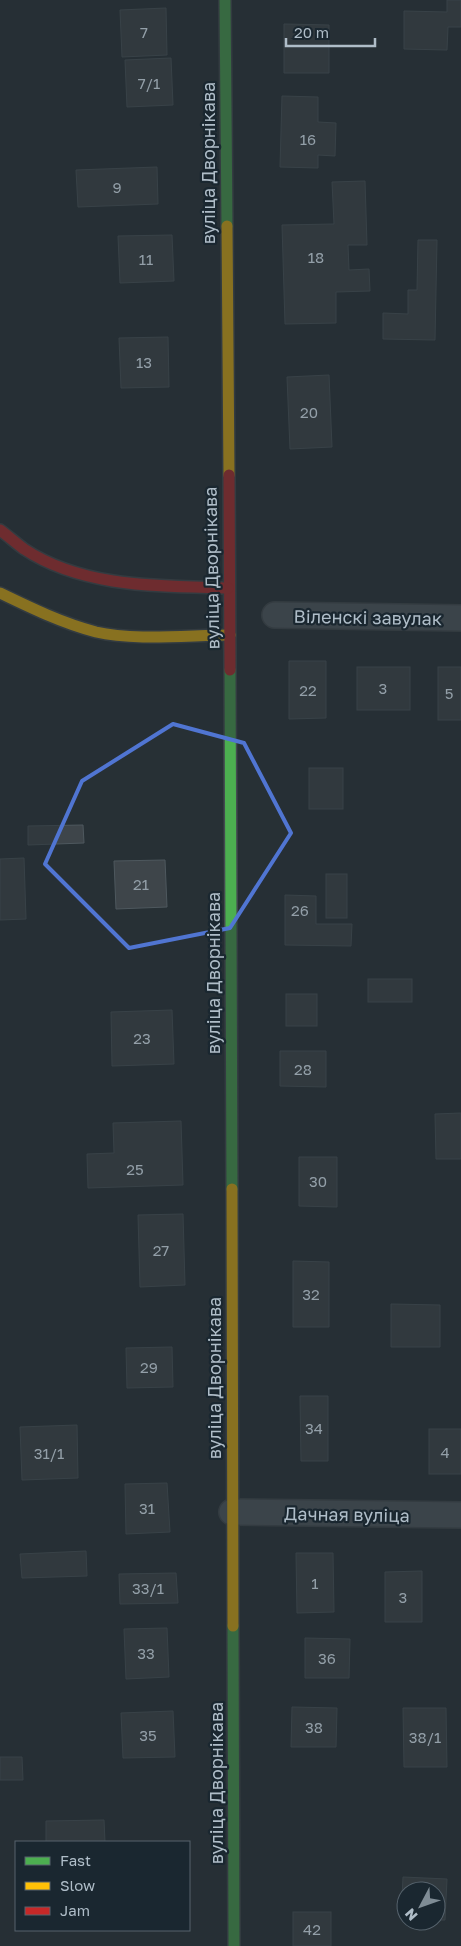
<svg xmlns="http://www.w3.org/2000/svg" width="461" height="1946" viewBox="0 0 461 1946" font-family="'Golos Text',sans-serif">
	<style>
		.building { fill: #3e454a; stroke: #4e585e }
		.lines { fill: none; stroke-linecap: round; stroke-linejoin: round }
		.street-casing { stroke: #444b50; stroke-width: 28 }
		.fast-casing { stroke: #444b50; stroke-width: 14 }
		.slow-casing { stroke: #444b50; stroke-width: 14 }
		.jam-casing { stroke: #444b50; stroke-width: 14 }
		.street { stroke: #565e64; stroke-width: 25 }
		.fast { stroke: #4caf50; stroke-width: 11 }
		.slow { stroke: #ffc107; stroke-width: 11 }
		.jam { stroke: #c62828; stroke-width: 11 }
		.marked { fill: none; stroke: #5075d2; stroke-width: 4; stroke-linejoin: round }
		.labels { text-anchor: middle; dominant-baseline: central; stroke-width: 4.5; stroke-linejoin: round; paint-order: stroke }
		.number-label { font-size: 15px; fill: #939fa8 }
		.street-label { font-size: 18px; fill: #afbdc8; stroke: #1a2730 }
	</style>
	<rect width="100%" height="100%" fill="#273035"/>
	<g class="building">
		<polygon points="447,0 461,0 461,27 448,27 447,50 404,49 404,11 447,12"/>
		<polygon points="166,8 167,55 122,57 120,10"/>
		<polygon points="284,24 329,25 329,73 284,73"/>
		<polygon points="171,58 173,105 127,107 125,60"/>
		<polygon points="282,96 318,97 318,122 336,123 335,156 318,155 318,168 280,167"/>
		<polygon points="157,167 158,204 78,207 76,170"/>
		<polygon points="365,181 367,245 348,245 349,270 369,269 370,291 336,292 336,323 285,324 282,225 334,224 332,182"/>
		<polygon points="172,235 174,281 120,283 118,236"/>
		<polygon points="418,240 437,240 435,340 383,339 383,313 408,314 408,290 417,290"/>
		<polygon points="168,337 169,387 121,388 119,338"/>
		<polygon points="329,375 332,447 290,449 287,377"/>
		<polygon points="289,661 326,661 326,718 289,719"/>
		<rect x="357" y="667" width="53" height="43"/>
		<rect x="438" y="667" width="23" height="53"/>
		<rect x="309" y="768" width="34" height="41"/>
		<polygon points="83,825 84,843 28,845 28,826"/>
		<polygon points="24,858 26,919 0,920 0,859"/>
		<polygon points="165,860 167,907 116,909 114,861"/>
		<rect x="326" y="874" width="21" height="44"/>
		<polygon points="285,895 316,896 316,924 352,924 351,946 285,945"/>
		<rect x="368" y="979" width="44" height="23"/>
		<rect x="286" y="994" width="31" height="32"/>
		<polygon points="172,1010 174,1064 112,1066 111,1012"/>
		<polygon points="280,1051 326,1051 326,1087 280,1086"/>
		<polygon points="461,1113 461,1159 436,1159 435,1114"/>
		<polygon points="181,1121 183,1185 88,1188 87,1154 114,1153 113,1123"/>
		<polygon points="299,1157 337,1157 337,1207 299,1206"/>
		<polygon points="183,1214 185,1285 140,1287 138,1215"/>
		<polygon points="293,1261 329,1262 329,1327 293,1327"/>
		<polygon points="391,1304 440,1305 440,1347 391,1347"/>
		<polygon points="172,1347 173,1387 127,1388 126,1348"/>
		<polygon points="300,1396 328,1396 328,1461 301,1461"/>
		<polygon points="77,1425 78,1478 22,1480 20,1427"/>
		<rect x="429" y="1429" width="32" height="45"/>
		<polygon points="167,1483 170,1532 126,1534 125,1484"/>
		<polygon points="86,1551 87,1576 22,1578 20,1554"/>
		<polygon points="296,1553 333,1553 334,1612 297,1613"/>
		<polygon points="422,1571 422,1622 385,1622 385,1572"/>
		<polygon points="176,1573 178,1603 120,1604 119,1574"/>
		<polygon points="167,1628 169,1677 126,1679 124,1629"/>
		<polygon points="305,1638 350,1639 349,1678 305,1678"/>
		<polygon points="292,1707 337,1708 336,1747 291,1747"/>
		<polygon points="403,1708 446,1708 447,1767 404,1767"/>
		<polygon points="173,1711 175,1757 123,1758 121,1713"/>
		<polygon points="0,1757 22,1757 23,1780 0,1780"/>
		<polygon points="104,1820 105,1842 46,1842 46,1821"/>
		<polygon points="403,1877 447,1879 445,1920 436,1920 436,1891 406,1891 406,1918 401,1918"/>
		<rect x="293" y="1912" width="38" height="34"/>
	</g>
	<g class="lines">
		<defs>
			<g id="street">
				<polyline points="275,615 461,618"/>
				<polyline points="232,1512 461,1515"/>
			</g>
			<g id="fast">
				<polyline points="225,0 227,226"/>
				<polyline points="230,670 232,1189"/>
				<polyline points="233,1626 234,1946"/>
			</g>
			<g id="slow">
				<polyline points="227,226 229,475"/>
				<path d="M 0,593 C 31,608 62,623 96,632 C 134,641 190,635 230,635"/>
				<polyline points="232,1189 233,1626"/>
			</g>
			<g id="jam">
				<polyline points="229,475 230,670"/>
				<path d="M 0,530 C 8,536 16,543 24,549 C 83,588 160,586 228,588"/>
			</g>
		</defs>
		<use href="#street" class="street-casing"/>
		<use href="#fast" class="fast-casing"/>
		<use href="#slow" class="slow-casing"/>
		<use href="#jam" class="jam-casing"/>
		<use href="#street" class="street"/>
		<use href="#fast" class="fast"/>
		<use href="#slow" class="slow"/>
		<use href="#jam" class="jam"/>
	</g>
	<path d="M0 0H461V1946H0ZM 173,724 L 244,743 L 291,833 L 230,928 L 129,948 L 45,864 L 82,781 Z" fill="#273035" fill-opacity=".55" fill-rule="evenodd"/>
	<path class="marked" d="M 173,724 L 244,743 L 291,833 L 230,928 L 129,948 L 45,864 L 82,781 Z"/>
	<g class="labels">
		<g class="number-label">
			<text x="144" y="32">7</text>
			<text x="149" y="83">7/1</text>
			<text x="308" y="139">16</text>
			<text x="117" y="187">9</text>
			<text x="316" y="257">18</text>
			<text x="146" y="259">11</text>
			<text x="144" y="362">13</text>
			<text x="309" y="412">20</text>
			<text x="383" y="688">3</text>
			<text x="308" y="690">22</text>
			<text x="449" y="693">5</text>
			<text x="141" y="884">21</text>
			<text x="300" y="910">26</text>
			<text x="142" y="1038">23</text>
			<text x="303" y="1069">28</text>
			<text x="135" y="1169">25</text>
			<text x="318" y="1181">30</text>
			<text x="161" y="1250">27</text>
			<text x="311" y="1294">32</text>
			<text x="149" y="1367">29</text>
			<text x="314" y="1428">34</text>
			<text x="445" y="1452">4</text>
			<text x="49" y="1453">31/1</text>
			<text x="147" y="1508">31</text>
			<text x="315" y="1583">1</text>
			<text x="148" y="1588">33/1</text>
			<text x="403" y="1597">3</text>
			<text x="146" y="1653">33</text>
			<text x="327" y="1658">36</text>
			<text x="314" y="1727">38</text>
			<text x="148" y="1735">35</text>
			<text x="425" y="1737">38/1</text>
			<text x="312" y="1929">42</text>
		</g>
		<g class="street-label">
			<text transform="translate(208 163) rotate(-90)">вуліца Дворнікава</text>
			<text transform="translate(211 568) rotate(-91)">вуліца Дворнікава</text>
			<text transform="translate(368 617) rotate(1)">Віленскі завулак</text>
			<text transform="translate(213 973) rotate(-90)">вуліца Дворнікава</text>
			<text transform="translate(214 1378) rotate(-90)">вуліца Дворнікава</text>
			<text transform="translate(347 1514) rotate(1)">Дачная вуліца</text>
			<text transform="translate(216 1783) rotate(-90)">вуліца Дворнікава</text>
		</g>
	</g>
	<rect x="15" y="1841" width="175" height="90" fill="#1a2730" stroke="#56636d"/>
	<rect x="25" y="1857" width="25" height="8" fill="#4caf50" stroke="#56636d"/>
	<text x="60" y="1866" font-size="15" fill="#afbdc8">Fast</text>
	<rect x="25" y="1882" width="25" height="8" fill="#ffc107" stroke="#56636d"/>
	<text x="60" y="1891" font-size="15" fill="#afbdc8">Slow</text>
	<rect x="25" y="1907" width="25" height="8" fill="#c62828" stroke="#56636d"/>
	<text x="60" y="1916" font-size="15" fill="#afbdc8">Jam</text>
	<g transform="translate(421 1906) rotate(229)"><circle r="24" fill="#1a2730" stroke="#56636d"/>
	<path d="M0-4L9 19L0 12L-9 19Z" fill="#7f8c95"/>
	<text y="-8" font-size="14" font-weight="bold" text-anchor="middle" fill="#afbdc8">N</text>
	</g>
	<path d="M286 38v8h89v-8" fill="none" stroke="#afbdc8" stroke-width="2.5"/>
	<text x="294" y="38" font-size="15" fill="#afbdc8" stroke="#1a2730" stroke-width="4" paint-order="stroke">20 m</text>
</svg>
